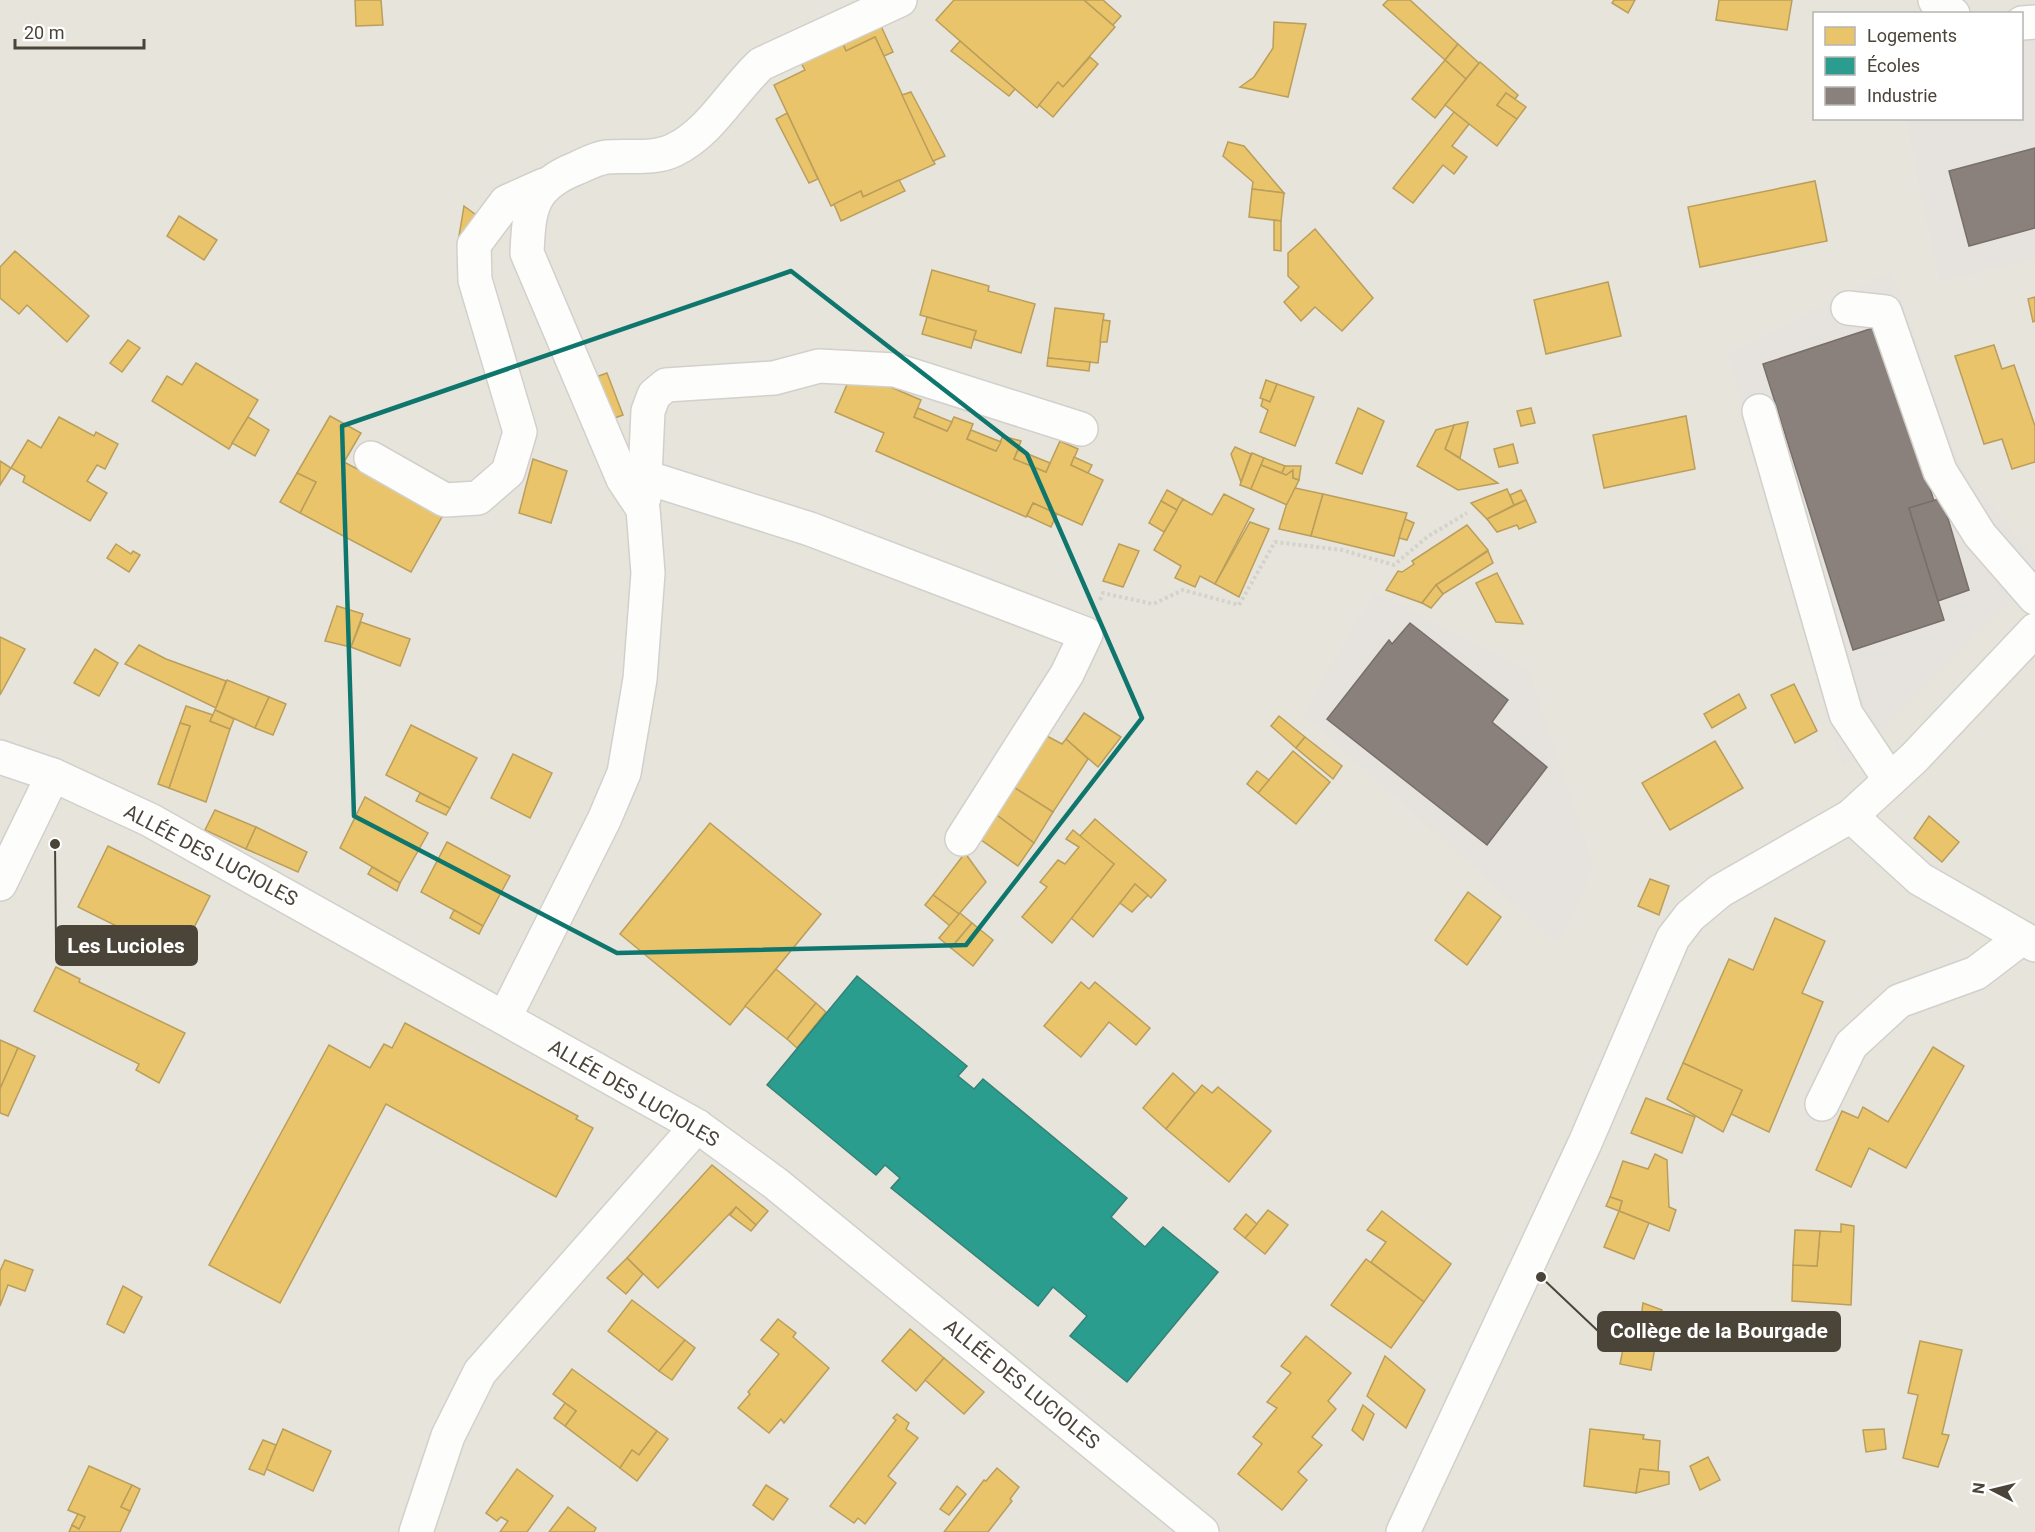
<svg xmlns="http://www.w3.org/2000/svg" width="2035" height="1532" viewBox="0 0 2035 1532" font-family="Roboto,sans-serif">
	<style>
		.residential { fill: #e7e4dc; fill-rule: evenodd }
		.industrial { fill: #e6e2de }
		.homes { fill: #e9c46a; stroke: #ba9e5b; stroke-width: 1.5 }
		.schools { fill: #2a9d8f; stroke: #348275; stroke-width: 1.5 }
		.industry { fill: #8a817c; stroke: #776f68; stroke-width: 1.5 }
		.lines { fill: none; stroke-linecap: round; stroke-linejoin: round }
		.minor-casing { stroke: #d2d0cb; stroke-width: 36 }
		.path { stroke: #d3d2cc; stroke-width: 4; stroke-dasharray: 3 3; stroke-linecap: butt }
		.minor { stroke: #fdfdfc; stroke-width: 33 }
		.marked { fill: none; stroke: #0f766e; stroke-width: 4.5; stroke-linejoin: round }
		.labels { text-anchor: middle; dominant-baseline: central; stroke-width: 6; stroke-linejoin: round; paint-order: stroke }
		.street-label { font-size: 20px; fill: #4b4439; stroke: #fff }
		.leader { fill: none; stroke: #4b4439; stroke-width: 2 }
		.callout-dot { fill: #4b4439; stroke: #fff; stroke-width: 2 }
		.callout { fill: #4b4439; stroke: #4b4439; stroke-width: 2 }
		.callout-label { font-size: 21px; text-anchor: middle; font-weight: bold; fill: #fff }
	</style>
	<rect width="100%" height="100%" fill="#f4f2ee"/>
	<path class="residential" d="M 0,0 L 2035,0 L 2035,1532 L 0,1532 ZM 1814,14 L 2022,14 L 2022,118 L 1814,118 Z"/>
	<g class="industrial">
		<polygon points="2035,40 2035,260 1939,281 1906,119 2022,118 2022,41"/>
		<polygon points="1891,271 1961,467 2035,558 2035,575 1843,768 1728,353"/>
		<polygon points="1374,591 1529,670 1594,867 1558,943 1303,714"/>
	</g>
	<g class="homes">
		<polygon points="355,0 381,0 383,25 356,26"/>
		<polygon points="954,0 1084,0 1115,27 1063,87 1058,82 1037,108 936,20"/>
		<polygon points="1084,0 1103,0 1121,16 1113,25"/>
		<polygon points="1388,0 1410,0 1458,44 1445,60 1383,5"/>
		<polygon points="1614,0 1635,0 1628,13 1612,3"/>
		<polygon points="1719,0 1792,0 1787,30 1716,20"/>
		<polygon points="1274,22 1306,24 1288,97 1240,87 1254,77 1273,48"/>
		<polygon points="881,26 893,52 884,56 875,37 846,51 843,44"/>
		<polygon points="875,37 935,164 863,197 861,191 831,206 774,85 805,70 801,63 843,44 846,51"/>
		<polygon points="960,41 1015,89 1009,96 951,51"/>
		<polygon points="1458,44 1479,63 1466,79 1445,60"/>
		<polygon points="1090,57 1098,64 1053,117 1039,105 1058,82 1063,87"/>
		<polygon points="1445,60 1466,79 1435,118 1412,99"/>
		<polygon points="1480,62 1518,95 1515,99 1506,93 1497,105 1517,119 1497,146 1445,105"/>
		<polygon points="911,92 945,156 933,161 902,95"/>
		<polygon points="1506,93 1526,107 1517,119 1497,105"/>
		<polygon points="1454,112 1469,124 1452,146 1467,157 1454,174 1443,165 1413,203 1393,188"/>
		<polygon points="787,113 818,179 809,183 776,119"/>
		<polygon points="1228,142 1244,146 1284,193 1252,189 1253,182 1223,156"/>
		<polygon points="899,180 905,191 841,221 834,204 861,191 863,197"/>
		<polygon points="1815,181 1827,241 1700,267 1688,207"/>
		<polygon points="1252,189 1284,193 1281,221 1249,217"/>
		<polygon points="464,206 479,217 478,231 459,236"/>
		<polygon points="179,216 217,240 204,260 167,236"/>
		<polygon points="1274,220 1281,221 1281,251 1274,250"/>
		<polygon points="1315,229 1373,298 1342,331 1315,307 1301,321 1284,302 1299,287 1288,276 1288,253"/>
		<polygon points="15,251 89,316 67,342 27,305 19,314 0,298 0,267"/>
		<polygon points="932,270 989,286 988,291 1035,304 1021,353 973,339 976,331 920,315"/>
		<polygon points="1608,282 1621,336 1546,354 1534,300"/>
		<polygon points="2035,297 2035,321 2033,322 2028,299"/>
		<polygon points="1055,308 1104,314 1098,363 1048,358"/>
		<polygon points="927,317 976,331 971,348 922,334"/>
		<polygon points="1103,320 1110,321 1107,342 1100,342"/>
		<polygon points="128,340 140,348 122,372 110,363"/>
		<polygon points="1994,345 2002,369 2014,365 2035,426 2035,462 2012,469 2002,439 1984,444 1955,356"/>
		<polygon points="1048,358 1090,362 1089,371 1047,366"/>
		<polygon points="196,363 258,400 229,449 152,401 167,376 182,385"/>
		<polygon points="853,371 921,400 914,417 947,431 954,417 973,424 967,439 996,451 1003,436 1021,441 1014,459 1046,472 1060,441 1078,449 1071,465 1103,480 1082,525 1033,503 1026,517 876,451 884,433 835,412"/>
		<polygon points="607,373 623,415 612,419 596,377"/>
		<polygon points="1266,380 1277,384 1270,402 1260,398"/>
		<polygon points="1277,384 1314,397 1295,446 1260,432 1268,410 1261,406 1263,399 1270,402"/>
		<polygon points="918,408 952,422 947,431 914,417"/>
		<polygon points="1358,408 1384,421 1362,474 1336,463"/>
		<polygon points="1531,408 1535,423 1521,426 1517,411"/>
		<polygon points="330,416 361,433 344,462 443,515 411,572 300,513 316,482 297,473"/>
		<polygon points="1686,416 1695,469 1604,488 1593,435"/>
		<polygon points="59,417 94,436 96,432 118,444 105,469 97,465 87,481 107,493 90,521 23,482 25,476 11,468 28,440 41,448"/>
		<polygon points="248,417 269,430 255,456 232,443"/>
		<polygon points="1468,422 1460,458 1445,449 1454,425"/>
		<polygon points="1454,425 1445,449 1498,483 1458,490 1417,466 1436,430"/>
		<polygon points="971,430 1001,442 996,451 967,439"/>
		<polygon points="1513,444 1518,463 1499,467 1494,449"/>
		<polygon points="1235,447 1251,454 1241,482 1231,454"/>
		<polygon points="1018,450 1050,463 1046,472 1014,459"/>
		<polygon points="1252,453 1264,458 1251,489 1240,485"/>
		<polygon points="1074,457 1092,465 1088,473 1071,465"/>
		<polygon points="1264,458 1285,466 1282,473 1261,465"/>
		<polygon points="533,459 567,471 551,523 519,513"/>
		<polygon points="0,461 11,468 0,485"/>
		<polygon points="1261,465 1286,475 1293,470 1293,478 1299,480 1287,505 1251,489"/>
		<polygon points="1285,466 1301,466 1299,480 1293,478 1293,470 1286,475 1282,473"/>
		<polygon points="297,473 316,482 300,513 280,502"/>
		<polygon points="1295,488 1323,494 1311,536 1279,529 1286,506"/>
		<polygon points="1507,489 1514,505 1487,519 1471,503"/>
		<polygon points="1167,490 1183,499 1177,510 1161,501"/>
		<polygon points="1521,490 1526,500 1514,505 1510,495"/>
		<polygon points="1224,494 1254,509 1215,584 1200,576 1195,587 1175,578 1181,566 1154,550 1183,499 1212,515"/>
		<polygon points="1323,494 1407,513 1394,556 1311,536"/>
		<polygon points="1526,500 1536,522 1519,529 1517,525 1497,532 1487,519"/>
		<polygon points="1161,501 1177,510 1164,532 1149,523"/>
		<polygon points="1033,503 1057,514 1051,527 1027,516"/>
		<polygon points="1405,519 1414,523 1407,540 1399,538"/>
		<polygon points="1250,522 1269,529 1239,597 1215,584"/>
		<polygon points="1467,525 1488,550 1436,585 1422,603 1386,590 1398,571 1402,572 1414,564 1412,561"/>
		<polygon points="116,544 131,554 133,551 140,555 129,572 107,558"/>
		<polygon points="1119,544 1139,551 1123,587 1103,581"/>
		<polygon points="1488,551 1493,563 1443,594 1436,585"/>
		<polygon points="1497,573 1523,624 1496,622 1476,583"/>
		<polygon points="1436,585 1443,594 1431,608 1422,603"/>
		<polygon points="337,606 363,614 351,647 325,641"/>
		<polygon points="361,622 410,639 400,666 351,647"/>
		<polygon points="0,637 25,649 0,695"/>
		<polygon points="139,645 166,659 226,681 216,708 125,664"/>
		<polygon points="95,649 118,663 99,696 74,683"/>
		<polygon points="227,680 269,697 255,728 215,710"/>
		<polygon points="1794,684 1817,731 1795,743 1771,695"/>
		<polygon points="1739,694 1746,708 1712,728 1704,714"/>
		<polygon points="269,697 286,704 273,735 255,728"/>
		<polygon points="186,706 213,715 210,721 230,729 206,802 169,788 190,726 180,723"/>
		<polygon points="215,710 234,719 230,729 210,721"/>
		<polygon points="1084,713 1121,737 1098,767 1066,739"/>
		<polygon points="1279,716 1305,737 1296,748 1271,726"/>
		<polygon points="180,723 190,726 169,788 158,784"/>
		<polygon points="411,725 477,758 450,808 386,775"/>
		<polygon points="1045,735 1062,744 1066,739 1088,759 1053,812 1012,786"/>
		<polygon points="1305,737 1342,766 1333,779 1296,748"/>
		<polygon points="1715,741 1743,788 1670,830 1642,783"/>
		<polygon points="1293,751 1330,782 1296,824 1258,793"/>
		<polygon points="513,754 552,773 530,818 491,798"/>
		<polygon points="1257,771 1269,780 1258,793 1247,784"/>
		<polygon points="1012,786 1053,812 1034,843 994,813"/>
		<polygon points="420,793 450,808 446,815 416,801"/>
		<polygon points="365,797 428,833 400,883 340,848"/>
		<polygon points="215,810 256,827 246,849 205,830"/>
		<polygon points="994,813 1034,843 1018,866 977,837"/>
		<polygon points="1929,816 1959,842 1942,862 1914,838"/>
		<polygon points="1095,819 1166,880 1151,898 1135,884 1093,937 1071,918 1114,864 1079,837"/>
		<polygon points="710,823 821,914 730,1025 620,934"/>
		<polygon points="256,827 307,852 298,872 246,849"/>
		<polygon points="1073,830 1114,864 1052,943 1022,917 1047,887 1040,882 1058,860 1065,864 1079,847 1066,839"/>
		<polygon points="447,842 510,876 483,926 421,892"/>
		<polygon points="108,846 210,896 179,957 78,907"/>
		<polygon points="965,853 986,882 959,914 933,895"/>
		<polygon points="372,867 400,883 397,891 368,874"/>
		<polygon points="1650,879 1669,886 1659,915 1638,906"/>
		<polygon points="1135,884 1148,895 1132,912 1120,903"/>
		<polygon points="1468,892 1501,917 1467,965 1435,940"/>
		<polygon points="933,895 959,914 950,926 925,905"/>
		<polygon points="454,910 483,926 479,934 450,918"/>
		<polygon points="960,913 972,923 951,948 939,938"/>
		<polygon points="1775,918 1825,941 1802,993 1823,1002 1769,1132 1731,1114 1742,1090 1683,1063 1729,959 1753,970"/>
		<polygon points="972,923 993,940 973,966 951,948"/>
		<polygon points="56,967 80,979 79,982 185,1033 159,1083 136,1070 139,1064 34,1011"/>
		<polygon points="776,969 816,1003 787,1039 745,1006"/>
		<polygon points="1081,982 1089,989 1095,982 1150,1028 1136,1045 1109,1022 1081,1057 1044,1026"/>
		<polygon points="816,1003 826,1012 797,1048 787,1039"/>
		<polygon points="405,1023 578,1116 576,1119 593,1128 556,1197 386,1104 280,1303 209,1265 329,1045 370,1068 384,1044 392,1048"/>
		<polygon points="0,1040 18,1048 0,1089"/>
		<polygon points="1933,1047 1964,1066 1906,1168 1869,1148 1851,1187 1816,1170 1842,1111 1858,1118 1863,1107 1888,1122"/>
		<polygon points="18,1048 35,1056 8,1116 0,1113 0,1089"/>
		<polygon points="1683,1063 1742,1090 1723,1132 1667,1099"/>
		<polygon points="1173,1073 1195,1093 1166,1129 1143,1108"/>
		<polygon points="1202,1085 1212,1093 1218,1087 1271,1131 1229,1182 1166,1129"/>
		<polygon points="1646,1098 1695,1117 1682,1153 1631,1133"/>
		<polygon points="1655,1154 1667,1160 1669,1207 1676,1210 1669,1231 1619,1211 1622,1201 1610,1197 1623,1161 1648,1169"/>
		<polygon points="712,1165 768,1211 756,1225 736,1207 658,1288 627,1258"/>
		<polygon points="1610,1197 1622,1201 1619,1211 1606,1206"/>
		<polygon points="736,1207 756,1225 751,1231 730,1215"/>
		<polygon points="1268,1210 1288,1225 1265,1254 1245,1238"/>
		<polygon points="1382,1211 1451,1264 1424,1302 1371,1262 1386,1242 1367,1230"/>
		<polygon points="1619,1211 1649,1223 1634,1259 1604,1247"/>
		<polygon points="1246,1214 1257,1224 1245,1238 1234,1229"/>
		<polygon points="1841,1224 1854,1226 1851,1305 1792,1301 1793,1265 1817,1266 1820,1231 1841,1232"/>
		<polygon points="1795,1230 1820,1231 1817,1266 1793,1265"/>
		<polygon points="627,1258 643,1274 626,1294 607,1278"/>
		<polygon points="1366,1259 1424,1302 1391,1348 1331,1305"/>
		<polygon points="5,1260 33,1270 25,1291 8,1285 0,1306 0,1271"/>
		<polygon points="123,1286 142,1297 124,1333 107,1324"/>
		<polygon points="632,1300 685,1340 659,1371 608,1331"/>
		<polygon points="1643,1303 1662,1310 1657,1336 1639,1332"/>
		<polygon points="778,1319 796,1333 793,1337 829,1368 784,1423 781,1419 769,1433 738,1408 750,1394 748,1392 779,1354 761,1340"/>
		<polygon points="910,1329 944,1358 916,1391 882,1361"/>
		<polygon points="1627,1329 1657,1336 1651,1370 1620,1364"/>
		<polygon points="1306,1336 1351,1373 1328,1401 1336,1409 1312,1437 1322,1445 1298,1472 1307,1480 1282,1510 1238,1474 1262,1444 1253,1437 1277,1408 1267,1402 1291,1373 1281,1366"/>
		<polygon points="685,1340 695,1348 672,1380 659,1371"/>
		<polygon points="1920,1341 1962,1350 1942,1434 1949,1435 1938,1467 1903,1458 1918,1395 1908,1393"/>
		<polygon points="1385,1356 1425,1390 1406,1428 1367,1396"/>
		<polygon points="944,1358 984,1392 964,1414 925,1380"/>
		<polygon points="572,1369 657,1431 639,1455 632,1450 620,1468 565,1426 576,1411 553,1394"/>
		<polygon points="565,1403 576,1411 565,1426 554,1418"/>
		<polygon points="1363,1405 1374,1414 1363,1440 1352,1430"/>
		<polygon points="897,1414 909,1423 906,1429 918,1438 888,1476 896,1483 865,1524 858,1518 854,1523 830,1506 896,1420 893,1418"/>
		<polygon points="283,1429 331,1451 313,1491 266,1469"/>
		<polygon points="1590,1429 1644,1435 1643,1439 1660,1441 1658,1471 1640,1469 1636,1493 1584,1486"/>
		<polygon points="1884,1429 1886,1449 1866,1452 1863,1430"/>
		<polygon points="657,1431 668,1439 637,1481 620,1468 632,1450 639,1455"/>
		<polygon points="263,1440 276,1445 264,1475 249,1469"/>
		<polygon points="1708,1457 1720,1480 1700,1490 1690,1466"/>
		<polygon points="89,1466 132,1485 121,1507 130,1511 120,1532 69,1532 72,1525 79,1529 85,1517 68,1510"/>
		<polygon points="997,1468 1019,1487 1010,1499 1012,1501 988,1532 944,1532 984,1480 986,1481"/>
		<polygon points="517,1469 553,1496 527,1532 500,1532 508,1521 501,1517 497,1521 486,1513"/>
		<polygon points="1640,1469 1669,1472 1669,1484 1636,1493"/>
		<polygon points="132,1485 140,1489 130,1511 121,1507"/>
		<polygon points="766,1485 788,1499 773,1520 753,1505"/>
		<polygon points="957,1486 966,1494 949,1515 940,1509"/>
		<polygon points="568,1507 596,1528 594,1532 549,1532"/>
		<polygon points="78,1514 85,1517 79,1529 72,1525"/>
	</g>
	<polygon class="schools" points="857,976 967,1066 958,1076 974,1089 983,1079 1127,1198 1111,1217 1145,1247 1163,1227 1218,1272 1127,1382 1070,1336 1087,1316 1053,1287 1038,1306 891,1188 900,1178 885,1165 876,1175 767,1085"/>
	<g class="industry">
		<polygon points="2035,148 2035,228 1969,246 1949,171"/>
		<polygon points="1879,326 1934,501 1909,508 1944,620 1853,650 1763,364"/>
		<polygon points="1942,498 1969,590 1938,601 1909,508"/>
		<polygon points="1410,623 1508,700 1492,722 1547,767 1487,845 1327,719 1389,640 1392,644"/>
	</g>
	<g class="lines">
		<defs>
			<g id="minor">
				<polyline points="1935,0 1941,10 1953,14"/>
				<polyline points="2022,23 2035,22"/>
				<polyline points="1848,308 1885,312 1940,471 1980,535 2035,598"/>
				<polyline points="1759,411 1846,714 1890,780"/>
				<polyline points="371,458 445,500 478,498 508,472 520,432 475,280 474,245 506,202 544,185"/>
				<polyline points="645,477 810,529 1086,634 1067,674 962,839"/>
				<polyline points="644,498 648,411 654,395 666,385 774,378 819,366 895,370 1081,429"/>
				<polyline points="0,757 53,775 150,820 697,1126 775,1183 1202,1532"/>
				<polyline points="1851,816 1920,879 2035,945"/>
				<polyline points="0,884 53,775"/>
				<path d="M 505,1017 L 604,820 L 624,773 L 640,679 L 648,573 L 643,509 L 623,479 L 527,253 C 529,208 531,186 577,168 C 586,164 597,158 607,157 C 629,155 653,160 674,150 C 712,131 731,92 761,64 L 900,0"/>
				<polyline points="1822,1104 1851,1045 1899,1001 1976,973 2022,938"/>
				<polyline points="416,1532 448,1436 480,1372 697,1126"/>
				<polyline points="1403,1532 1585,1143 1673,938 1690,916 1720,891 1851,816 1914,758 2035,630"/>
			</g>
		</defs>
		<use href="#minor" class="minor-casing"/>
		<polyline class="path" points="1100,600 1103,593 1153,604 1183,590 1239,605 1275,542 1342,550 1394,565 1427,537 1467,513"/>
		<use href="#minor" class="minor"/>
	</g>
	<path class="marked" d="M 791,271 L 1027,454 L 1142,718 L 966,945 L 617,953 L 354,816 L 342,426 Z"/>
	<g class="labels">
		<g class="street-label">
			<text transform="translate(211 855) rotate(28)">ALLÉE DES LUCIOLES</text>
			<text transform="translate(634 1093) rotate(30)">ALLÉE DES LUCIOLES</text>
			<text transform="translate(1022 1384) rotate(39)">ALLÉE DES LUCIOLES</text>
		</g>
	</g>
	<path class="leader" d="M55 844L56 946M1541 1277L1598 1331"/>
	<g class="callout-dot">
		<circle cx="55" cy="844" r="6"/>
		<circle cx="1541" cy="1277" r="6"/>
	</g>
	<g class="callout">
		<rect x="56" y="926" width="141" height="39" rx="6"/>
		<rect x="1598" y="1312" width="242" height="39" rx="6"/>
	</g>
	<g class="callout-label">
		<text x="126" y="953">Les Lucioles</text>
		<text x="1719" y="1338">Collège de la Bourgade</text>
	</g>
	<rect x="1813" y="12" width="210" height="108" fill="#ffffff" stroke="#b7b4b0" stroke-width="1.5"/>
	<rect x="1825" y="27" width="30" height="18" fill="#e9c46a" stroke="#b7b4b0" stroke-width="1.5"/>
	<text x="1867" y="42" font-size="18" fill="#4b4439">Logements</text>
	<rect x="1825" y="57" width="30" height="18" fill="#2a9d8f" stroke="#b7b4b0" stroke-width="1.5"/>
	<text x="1867" y="72" font-size="18" fill="#4b4439">Écoles</text>
	<rect x="1825" y="87" width="30" height="18" fill="#8a817c" stroke="#b7b4b0" stroke-width="1.5"/>
	<text x="1867" y="102" font-size="18" fill="#4b4439">Industrie</text>
	<g transform="translate(1993 1490) rotate(277)" stroke="#ffffff" stroke-width="4.5" paint-order="stroke">
	<path d="M0-4.5L10 22L0 15L-10 22Z" fill="#4b4439"/>
	<text y="-9" font-size="16" font-weight="bold" text-anchor="middle" fill="#4b4439">N</text>
	</g>
	<path d="M15 39v9h129v-9" fill="none" stroke="#4b4439" stroke-width="3"/>
	<text x="24" y="39" font-size="18" fill="#4b4439" stroke="#ffffff" stroke-width="4.5" paint-order="stroke">20 m</text>
</svg>
